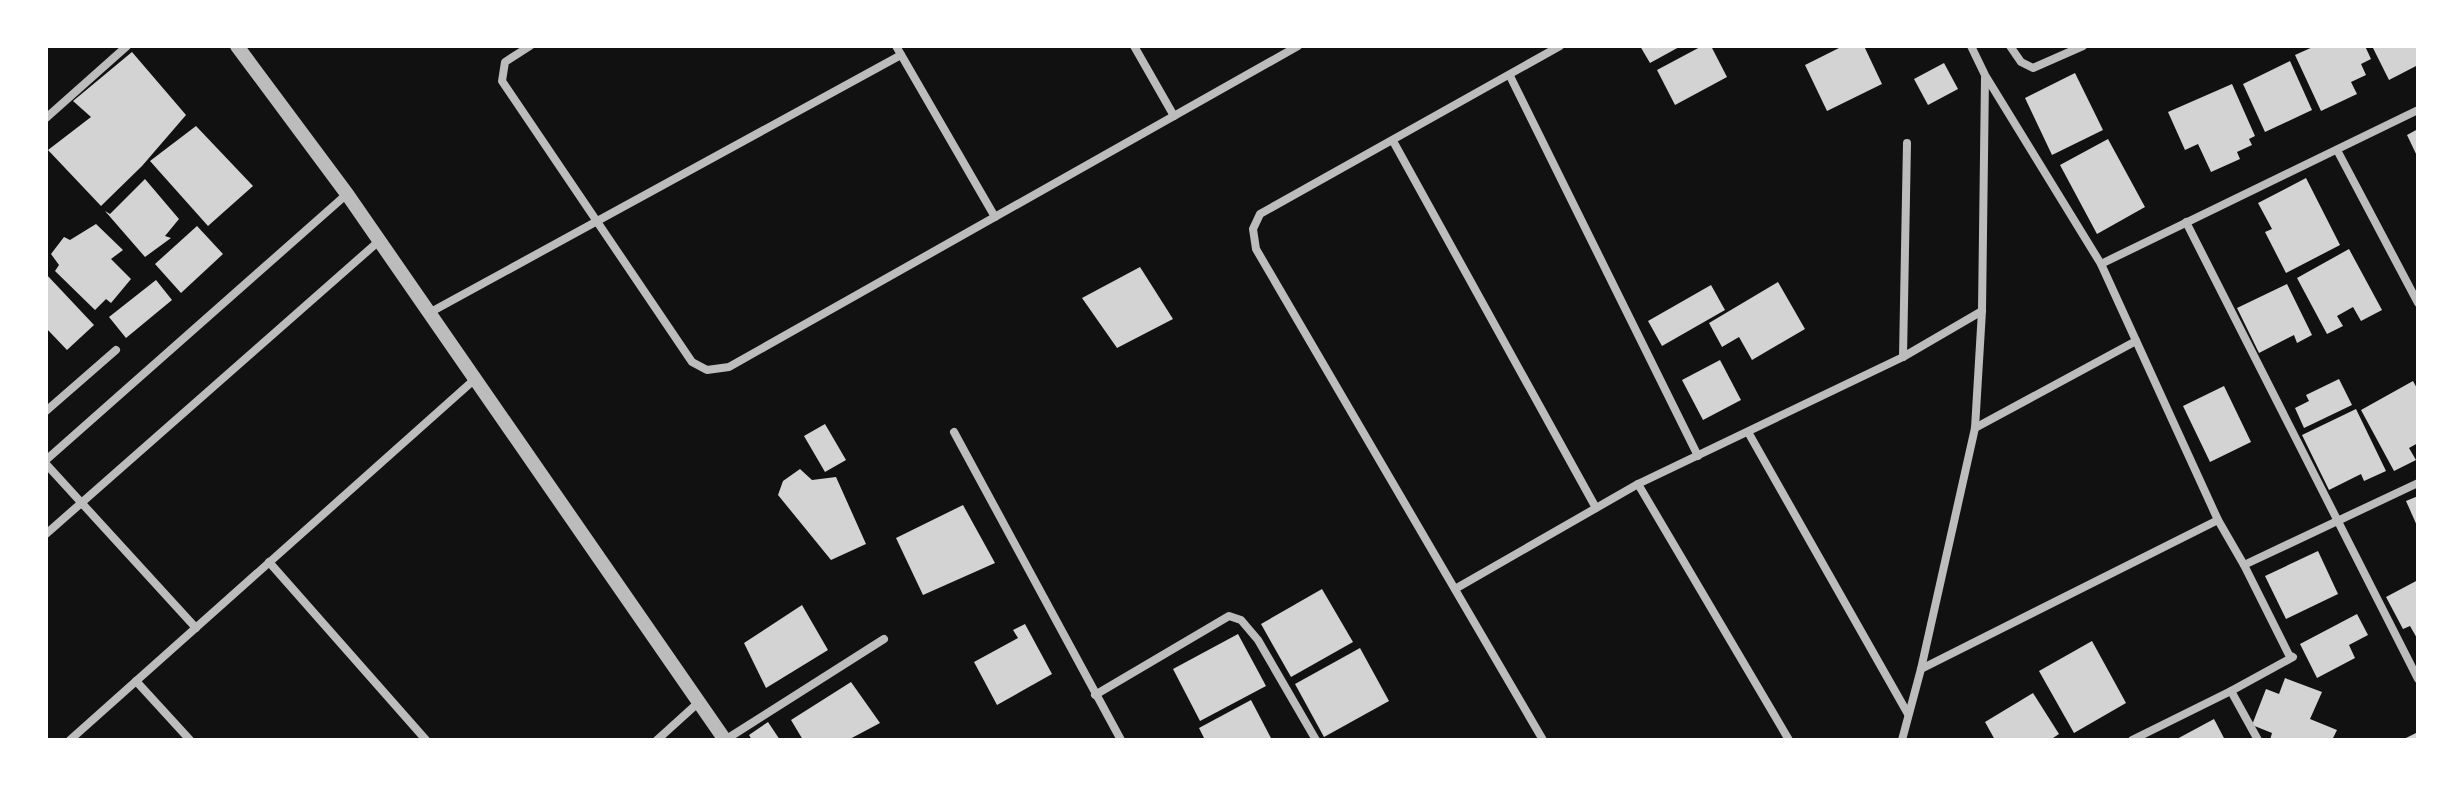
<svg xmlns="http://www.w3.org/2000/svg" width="2464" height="786" viewBox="0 0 2464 786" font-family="Rubik,sans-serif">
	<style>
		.building { fill: #d3d3d3 }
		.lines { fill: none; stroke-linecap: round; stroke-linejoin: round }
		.minor { stroke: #bcbcbc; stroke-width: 8 }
		.tertiary { stroke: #bcbcbc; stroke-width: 14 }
	</style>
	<rect width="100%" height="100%" fill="#111"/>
	<g class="building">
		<polygon points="1640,46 1681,46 1650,63"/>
		<polygon points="1702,46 1711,46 1727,77 1675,105 1657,70"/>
		<polygon points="1843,46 1864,46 1882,84 1827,111 1805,65"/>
		<polygon points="2315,46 2365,46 2371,59 2361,64 2366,75 2351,82 2357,94 2321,111 2295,55"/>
		<polygon points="2372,46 2418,46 2418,65 2389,80"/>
		<polygon points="132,52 186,115 142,166 101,206 48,150 91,117 73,101"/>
		<polygon points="2290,61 2312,110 2265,132 2243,84"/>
		<polygon points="1944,63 1958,89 1928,105 1914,79"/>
		<polygon points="2075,73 2103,130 2052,155 2025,98"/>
		<polygon points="2232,84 2255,136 2249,139 2252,145 2237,152 2240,159 2211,172 2198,144 2185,150 2168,112"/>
		<polygon points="196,126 253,186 208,226 150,161"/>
		<polygon points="2418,129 2418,158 2407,135"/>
		<polygon points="2108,139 2145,207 2097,234 2060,165"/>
		<polygon points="2306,178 2340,245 2286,273 2265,232 2272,229 2258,203"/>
		<polygon points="145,179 179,219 165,236 171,238 145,257 105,211 110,214"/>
		<polygon points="96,224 123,250 111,259 131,279 111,303 106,299 95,310 55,271 59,265 51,254 64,237 70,240"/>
		<polygon points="197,226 223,254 181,293 155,264"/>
		<polygon points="2349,249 2382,310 2361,321 2353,307 2337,316 2343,326 2327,334 2297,278"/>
		<polygon points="1140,267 1173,319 1117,348 1082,298"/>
		<polygon points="46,274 94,325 67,350 46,328"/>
		<polygon points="156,280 172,300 126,338 109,317"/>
		<polygon points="1778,282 1805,329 1752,360 1739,337 1722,347 1709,323"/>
		<polygon points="2287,284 2312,335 2297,343 2294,335 2259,353 2237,308"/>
		<polygon points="1711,285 1725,310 1662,346 1648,321"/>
		<polygon points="1720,360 1741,400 1703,420 1682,380"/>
		<polygon points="2339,379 2352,405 2304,428 2295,408 2309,401 2306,395"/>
		<polygon points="2413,381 2418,390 2418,443 2409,448 2416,460 2394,471 2361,410"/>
		<polygon points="2224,386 2251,442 2210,462 2183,406"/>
		<polygon points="2356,409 2386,471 2364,481 2361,474 2329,490 2302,435"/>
		<polygon points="825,424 846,460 825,472 804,436"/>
		<polygon points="800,469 812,480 836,477 866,544 831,560 778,495 783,481"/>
		<polygon points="2418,496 2418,528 2406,501"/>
		<polygon points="963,505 995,563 923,595 896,538"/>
		<polygon points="2318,551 2338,594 2286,619 2265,576"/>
		<polygon points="2418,580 2418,640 2410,626 2403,629 2386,597"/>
		<polygon points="1322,589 1353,642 1291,677 1261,624"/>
		<polygon points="802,605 828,650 766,688 744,643"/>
		<polygon points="2357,614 2368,635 2349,645 2355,658 2317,678 2300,644"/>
		<polygon points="1025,624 1052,674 997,705 974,662 1018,638 1013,630"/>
		<polygon points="1238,634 1266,686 1200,721 1173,669"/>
		<polygon points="2092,641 2126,703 2074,733 2039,671"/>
		<polygon points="1360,648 1389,701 1324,737 1295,684"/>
		<polygon points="2285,678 2322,692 2310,719 2337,730 2332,740 2270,740 2272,733 2252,725 2266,689 2279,694"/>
		<polygon points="851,682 880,723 848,740 803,740 791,720"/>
		<polygon points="2033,693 2059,734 2050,740 1995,740 1985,722"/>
		<polygon points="1251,700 1272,740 1205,740 1199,728"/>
		<polygon points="2214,719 2225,740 2175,740"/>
		<polygon points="768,722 780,740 752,740 749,735"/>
		<polygon points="2418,732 2418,740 2402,740"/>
	</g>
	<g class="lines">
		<g class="minor">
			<polyline points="530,46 505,62 502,81 692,362 707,370 729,367 1298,46"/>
			<polyline points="896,46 995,217"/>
			<polyline points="1134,46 1174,116"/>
			<polyline points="1971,46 1985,75 2101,264 2218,520 2244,565 2289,655 2293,657 2231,691 2132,740"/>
			<polyline points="2010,46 2021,62 2033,68 2083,46"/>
			<polyline points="1510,76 1698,456"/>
			<polyline points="46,118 127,46"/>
			<polyline points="1393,141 1596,508"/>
			<polyline points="2337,150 2418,303"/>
			<polyline points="2186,222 2418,679"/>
			<polyline points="2101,264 2418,110"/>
			<polyline points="429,313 901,55"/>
			<polyline points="1903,357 1907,143"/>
			<polyline points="46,411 116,350"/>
			<polyline points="1975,428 2136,341"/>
			<polyline points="954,432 1121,740"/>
			<polyline points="1748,432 1908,714"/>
			<polyline points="46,460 347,194"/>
			<polyline points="46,464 196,628"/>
			<polyline points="1638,484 1789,740"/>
			<polyline points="46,534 379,241"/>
			<polyline points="269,562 426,740"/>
			<polyline points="2244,565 2418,483"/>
			<polyline points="1455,589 1638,484 1903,357 1982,311"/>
			<polyline points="1921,669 2218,520"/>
			<polyline points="136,681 190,740"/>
			<polyline points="2231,691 2258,740"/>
			<polyline points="1095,695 1229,616 1241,620 1258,640 1316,740"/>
			<polyline points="70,740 475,379"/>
			<polyline points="657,740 699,702"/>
			<polyline points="725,740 884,639"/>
			<polyline points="1543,740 1256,249 1253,229 1260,214 1560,46"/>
			<polyline points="1902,740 1921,669 1975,428 1982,311 1985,78"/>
		</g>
		<polyline class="tertiary" points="237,46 347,194 725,740"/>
	</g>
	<rect width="2464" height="786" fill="none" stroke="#ffffff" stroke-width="96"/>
</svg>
